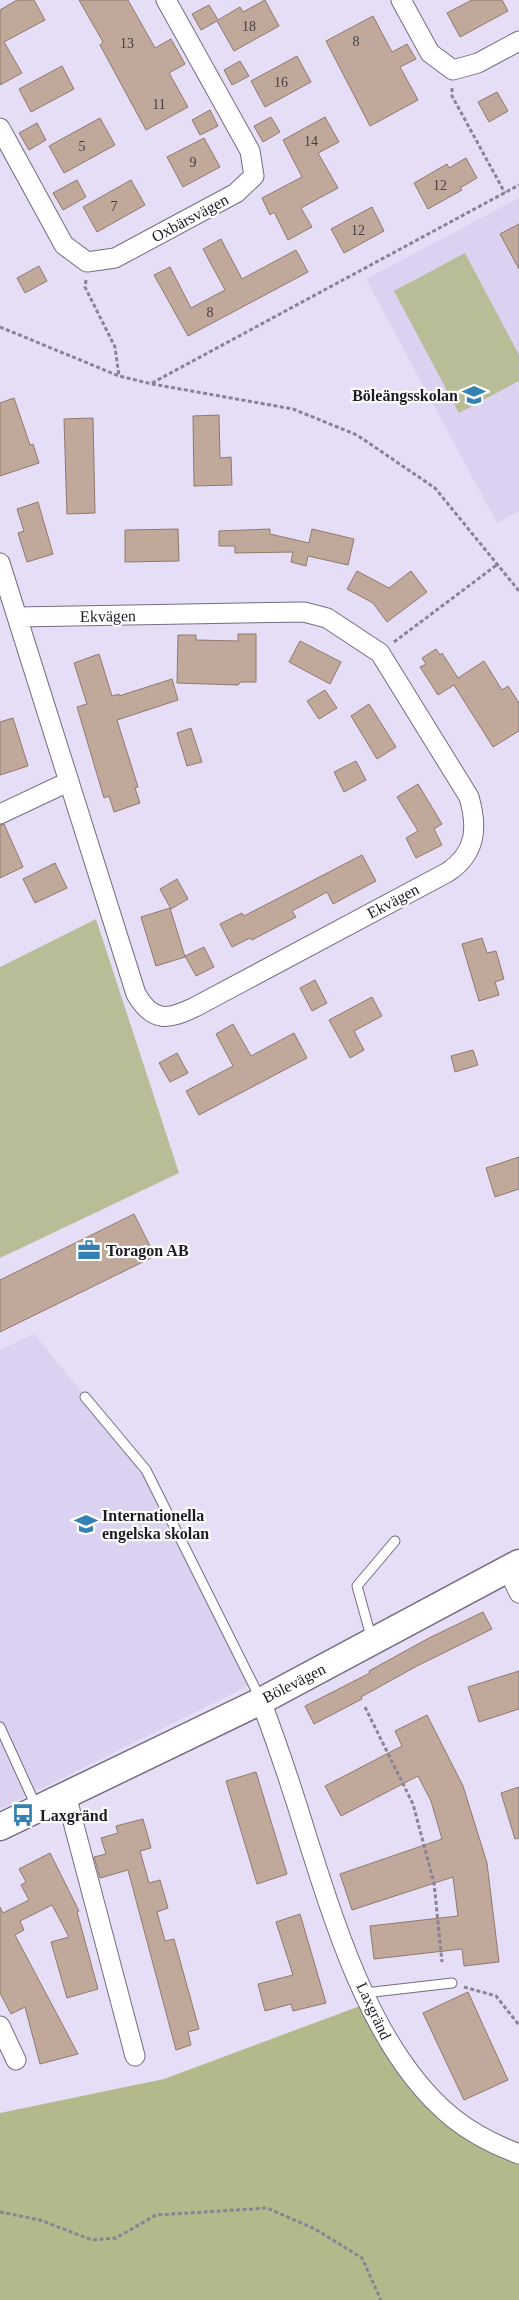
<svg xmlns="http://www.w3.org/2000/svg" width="519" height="2300" viewBox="0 0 519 2300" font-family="'Times New Roman',serif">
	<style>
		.built { fill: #dbd1f0 }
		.green { fill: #b9bd97 }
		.forest { fill: #b4b98c }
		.building { fill: #c0a89b; stroke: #90796c }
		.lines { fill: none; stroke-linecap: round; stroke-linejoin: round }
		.lane-casing { stroke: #746d82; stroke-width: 11 }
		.street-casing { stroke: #746d82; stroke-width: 21 }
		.secondary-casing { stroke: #746d82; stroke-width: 29 }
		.path { stroke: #898394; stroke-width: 3; stroke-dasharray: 4 2.5; stroke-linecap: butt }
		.lane { stroke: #fff; stroke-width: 9 }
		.street { stroke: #fff; stroke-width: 19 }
		.secondary { stroke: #fff; stroke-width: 26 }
		.labels { text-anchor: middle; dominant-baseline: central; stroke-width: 4.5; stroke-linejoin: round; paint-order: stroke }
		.number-label { font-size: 14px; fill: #463e42 }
		.street-label { font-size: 16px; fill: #1e1b24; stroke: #fff }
		.poi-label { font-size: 16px; font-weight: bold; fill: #1e1b24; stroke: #fff; text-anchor: start }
	</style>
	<rect width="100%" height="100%" fill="#e6def7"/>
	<g class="built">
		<polygon points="519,198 519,511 497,523 366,279"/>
		<polygon points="34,1334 146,1470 252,1684 0,1809 0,1350"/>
	</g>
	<g class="green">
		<polygon points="465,253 519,355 519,381 459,413 394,291"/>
		<polygon points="96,919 179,1173 0,1258 0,967"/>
	</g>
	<polygon class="forest" points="376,2000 393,2034 444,2099 490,2132 519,2142 519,2300 0,2300 0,2113 164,2079"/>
	<g class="building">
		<polygon points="17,0 34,0 45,20 4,42 22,73 0,85 0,10"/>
		<polygon points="79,0 128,0 155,48 171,39 185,64 169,73 188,107 146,130 100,45 103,42"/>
		<polygon points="265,0 279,26 234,51 217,21 201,30 192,14 209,5 218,20 240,7 243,12"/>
		<polygon points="472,0 502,0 508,11 460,37 447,13"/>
		<polygon points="373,16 392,52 407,44 416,59 400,67 418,100 370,126 326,41"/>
		<polygon points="297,56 311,82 265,107 251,81"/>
		<polygon points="240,61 249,76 232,85 224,70"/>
		<polygon points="62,66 74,89 31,112 19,89"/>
		<polygon points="497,92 508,111 489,122 478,102"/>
		<polygon points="210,110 218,126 200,135 192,120"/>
		<polygon points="271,117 280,132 263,142 254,126"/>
		<polygon points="325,117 339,142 318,153 338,188 301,208 312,227 288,240 274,212 270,215 262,198 302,177 283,140"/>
		<polygon points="100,118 115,145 64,173 49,146"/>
		<polygon points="37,123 46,140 29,150 19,133"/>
		<polygon points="204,138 220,167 183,187 167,157"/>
		<polygon points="466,158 477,178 460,188 462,190 428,209 414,183 447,164 449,168"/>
		<polygon points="77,180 86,197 63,210 53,193"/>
		<polygon points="131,180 145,205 97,232 83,207"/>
		<polygon points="372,207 384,231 344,253 331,229"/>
		<polygon points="519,224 519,269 500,234"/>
		<polygon points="221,239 242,279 296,250 308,272 188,336 154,275 170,267 191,308 225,290 203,249"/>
		<polygon points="39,266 47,281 25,293 17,278"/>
		<polygon points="14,398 30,445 33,444 39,463 0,476 0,403"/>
		<polygon points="219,415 220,458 231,457 232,485 194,486 193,416"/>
		<polygon points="93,418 95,513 67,514 64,419"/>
		<polygon points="38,502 53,554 27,562 18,533 24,531 17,509"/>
		<polygon points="178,529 179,561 125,562 125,530"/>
		<polygon points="270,529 270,534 309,543 312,529 354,539 348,565 308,556 306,566 291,562 293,552 235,553 235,546 219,546 219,531"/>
		<polygon points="357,571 389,588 411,571 427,592 387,622 373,603 347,589"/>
		<polygon points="238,634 256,634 256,682 241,682 238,685 177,683 178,635 196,635 196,640 238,641"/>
		<polygon points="300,641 341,662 330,684 289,662"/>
		<polygon points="436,649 440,655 442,653 458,678 484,661 502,690 508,686 519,703 519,731 493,747 454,685 438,695 420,667 426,664 422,658"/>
		<polygon points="99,654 112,696 119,694 119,696 172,679 178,700 117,720 138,787 135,788 140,803 114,812 109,796 104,798 77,707 87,704 74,663"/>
		<polygon points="325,690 337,708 319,719 307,701"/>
		<polygon points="369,704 396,747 377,759 351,716"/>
		<polygon points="13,718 28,766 0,775 0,722"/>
		<polygon points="191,728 202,762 187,766 177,733"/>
		<polygon points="356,761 366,780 344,792 334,772"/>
		<polygon points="418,784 442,824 434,829 442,845 416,858 406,838 418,831 397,797"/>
		<polygon points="4,824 23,867 0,878 0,825"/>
		<polygon points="362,855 376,881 333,904 327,892 292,911 296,917 252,940 250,938 232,947 220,924 242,913 244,916"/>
		<polygon points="55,863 67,888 35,903 23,879"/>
		<polygon points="177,879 188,899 171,909 160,889"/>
		<polygon points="170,908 185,957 156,966 141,917"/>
		<polygon points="482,938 487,953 496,951 504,979 495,982 499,995 479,1001 462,944"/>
		<polygon points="204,947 214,967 196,976 185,956"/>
		<polygon points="315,980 327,1003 312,1011 300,988"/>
		<polygon points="372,997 382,1016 354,1031 364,1050 350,1058 329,1020"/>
		<polygon points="233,1024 251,1056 294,1033 307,1058 199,1115 186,1091 233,1066 216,1034"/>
		<polygon points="473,1050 478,1065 455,1072 451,1056"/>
		<polygon points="177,1053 188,1073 170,1082 159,1063"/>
		<polygon points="519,1157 519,1189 495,1197 486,1168"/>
		<polygon points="134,1214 155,1256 0,1332 0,1280"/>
		<polygon points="483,1612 492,1629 417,1666 361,1697 362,1699 314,1724 305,1706 370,1673 369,1671 429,1638"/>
		<polygon points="519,1671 519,1709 479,1722 468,1687"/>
		<polygon points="427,1715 463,1786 487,1863 499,1962 464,1966 462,1949 374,1959 370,1926 458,1916 453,1877 352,1910 340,1874 442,1839 431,1801 418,1776 341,1816 325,1786 402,1746 395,1731"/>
		<polygon points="256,1772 287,1874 257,1884 226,1781"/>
		<polygon points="519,1787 519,1838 515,1839 501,1793"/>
		<polygon points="143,1819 151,1848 140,1851 149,1883 160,1880 168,1908 157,1912 165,1941 174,1939 199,2029 188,2032 191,2045 176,2050 128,1870 100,1878 94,1857 106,1854 101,1838 118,1833 116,1826"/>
		<polygon points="50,1853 79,1911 77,1912 98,1989 67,1998 51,1942 69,1937 52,1905 20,1921 24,1930 15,1935 78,2054 40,2064 25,2007 11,2014 0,1993 0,1907 3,1913 29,1900 21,1885 26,1882 19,1869"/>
		<polygon points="300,1914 326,2003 293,2011 291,2004 265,2011 258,1984 293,1975 276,1922"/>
		<polygon points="468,1992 508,2080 464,2100 423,2013"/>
	</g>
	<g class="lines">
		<defs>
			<g id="lane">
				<polyline points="85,1397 146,1470 260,1698"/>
				<polyline points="372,1640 357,1586 395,1541"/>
				<polyline points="0,1727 36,1806"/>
				<polyline points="365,1993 452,1983"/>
			</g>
			<g id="street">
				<polyline points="401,0 430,53 453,70 478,63 519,41"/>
				<polyline points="0,128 64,245 87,262 115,258 236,193 254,176 250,151 166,0"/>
				<path d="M 0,563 C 45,707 90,851 136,994 C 153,1023 168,1020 195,1007 L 448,872 C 476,853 478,828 469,797 L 380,653 L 327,618 L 304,612 L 17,617"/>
				<polyline points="0,814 68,782"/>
				<polyline points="508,1569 519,1593"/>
				<path d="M 261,1701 C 278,1746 293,1791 307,1837 C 337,1931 374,2054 453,2118 C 473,2134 495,2145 519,2154"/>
				<polyline points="66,1795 135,2056"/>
				<polyline points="0,2026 16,2060"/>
			</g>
			<polyline id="secondary" points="0,1827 261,1701 519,1563"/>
		</defs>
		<use href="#lane" class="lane-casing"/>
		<use href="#street" class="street-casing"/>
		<use href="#secondary" class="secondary-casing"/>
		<g class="path">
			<polyline points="452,88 452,96 505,193"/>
			<polyline points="86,280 85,287 115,347 119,376"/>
			<polyline points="0,327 119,376 152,384 293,409 357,435 435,488 519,591"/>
			<polyline points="152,383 519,185"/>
			<polyline points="394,642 498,564"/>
			<polyline points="365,1707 413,1804 434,1883 442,1962"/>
			<polyline points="464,1987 496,1996 519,2025"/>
			<polyline points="0,2212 40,2220 92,2240 116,2238 156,2215 267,2208 315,2229 362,2258 381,2300"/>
		</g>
		<use href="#lane" class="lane"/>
		<use href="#street" class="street"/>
		<use href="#secondary" class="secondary"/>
	</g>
	<defs>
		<symbol id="school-bare" viewBox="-9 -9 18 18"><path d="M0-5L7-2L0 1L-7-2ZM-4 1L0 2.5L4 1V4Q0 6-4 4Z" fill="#3382b3" stroke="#fff" stroke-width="2.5" paint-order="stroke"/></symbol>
		<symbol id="office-bare" viewBox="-9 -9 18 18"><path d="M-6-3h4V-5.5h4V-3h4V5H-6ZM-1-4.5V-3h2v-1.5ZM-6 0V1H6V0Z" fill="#3382b3" stroke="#fff" stroke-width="2.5" paint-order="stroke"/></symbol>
		<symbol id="bus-bare" viewBox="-9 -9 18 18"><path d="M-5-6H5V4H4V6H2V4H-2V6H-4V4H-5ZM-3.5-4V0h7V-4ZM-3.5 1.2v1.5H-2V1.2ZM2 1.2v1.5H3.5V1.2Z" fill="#3382b3" stroke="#fff" stroke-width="2.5" paint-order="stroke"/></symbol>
	</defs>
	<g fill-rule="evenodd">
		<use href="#school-bare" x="458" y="379" width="32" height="32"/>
		<use href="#office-bare" x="73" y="1234" width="32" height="32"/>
		<use href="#school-bare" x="70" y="1508" width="32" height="32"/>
		<use href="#bus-bare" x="7" y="1799" width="32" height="32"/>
	</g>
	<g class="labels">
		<g class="number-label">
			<text x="249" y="26">18</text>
			<text x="356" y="41">8</text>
			<text x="127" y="43">13</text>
			<text x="281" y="82">16</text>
			<text x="159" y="104">11</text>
			<text x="311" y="141">14</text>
			<text x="82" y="146">5</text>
			<text x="193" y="162">9</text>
			<text x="440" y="185">12</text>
			<text x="114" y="206">7</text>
			<text x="358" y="230">12</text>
			<text x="210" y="312">8</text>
		</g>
		<g class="street-label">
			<text transform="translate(190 218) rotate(-28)">Oxbärsvägen</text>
			<text transform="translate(108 616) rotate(-1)">Ekvägen</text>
			<text transform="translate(393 901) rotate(-28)">Ekvägen</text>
			<text transform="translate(294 1683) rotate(-27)">Bölevägen</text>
			<text transform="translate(374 2011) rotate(65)">Laxgränd</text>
		</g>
		<g class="poi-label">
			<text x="458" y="395" text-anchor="end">Böleängsskolan</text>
			<text x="106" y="1250">Toragon AB</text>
			<text x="102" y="1515">Internationella<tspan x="102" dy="18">engelska skolan</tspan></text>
			<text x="40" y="1815">Laxgränd</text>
		</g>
	</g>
</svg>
